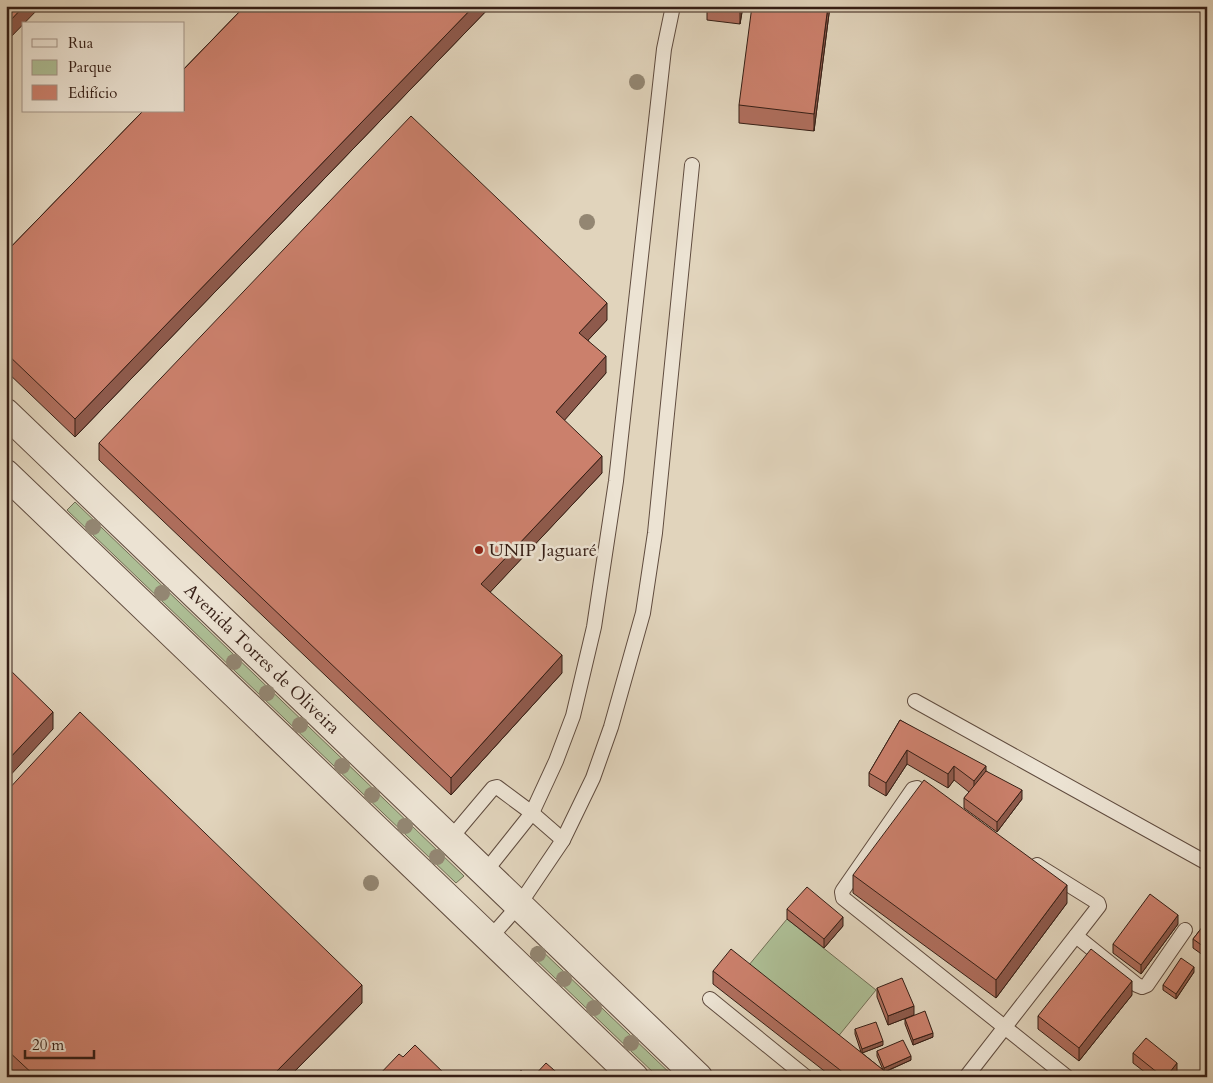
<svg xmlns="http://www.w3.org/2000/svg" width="1213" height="1083" viewBox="0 0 1213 1083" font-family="Cardo,serif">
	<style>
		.green { fill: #adbe95; stroke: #716e55 }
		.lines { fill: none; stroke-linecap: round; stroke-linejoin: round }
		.service-casing { stroke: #604c3f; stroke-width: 16 }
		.tertiary-casing { stroke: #604c3f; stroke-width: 30 }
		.service { stroke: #ece3d3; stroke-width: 14 }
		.tertiary { stroke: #ece3d3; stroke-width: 28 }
		.tree { fill: #938672 }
		.wall { fill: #af6e5d; stroke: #351e15 }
		.shaded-wall { fill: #8e5a4c; stroke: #351e15 }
		.building { fill: #cb806c; stroke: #351e15 }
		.poi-dot { fill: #8f2418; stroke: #ece3d3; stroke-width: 2 }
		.labels { text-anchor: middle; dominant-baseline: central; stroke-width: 5; stroke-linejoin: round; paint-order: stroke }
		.poi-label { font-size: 18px; fill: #351e15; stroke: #ece3d3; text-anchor: start }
		.street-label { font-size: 18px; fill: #351e15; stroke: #ece3d3 }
	</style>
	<rect width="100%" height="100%" fill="#e1d4bc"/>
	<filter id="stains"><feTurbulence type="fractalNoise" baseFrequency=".004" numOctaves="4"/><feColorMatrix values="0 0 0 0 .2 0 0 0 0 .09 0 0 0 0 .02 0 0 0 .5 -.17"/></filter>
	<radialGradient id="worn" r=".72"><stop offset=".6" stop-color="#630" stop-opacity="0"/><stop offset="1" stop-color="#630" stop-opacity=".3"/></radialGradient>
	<g class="green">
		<polygon points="75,502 464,876 456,883 67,510"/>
		<polygon points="787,919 876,990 832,1044 744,971"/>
		<polygon points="537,946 674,1077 658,1077 530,954"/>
	</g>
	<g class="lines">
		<defs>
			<g id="service">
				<polyline points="915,701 1207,863"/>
				<polyline points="933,799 917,788 913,789 843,890 842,892 843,898 1067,1077"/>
				<polyline points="450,839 493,788 497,787 532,813 563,840"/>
				<polyline points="485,872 532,813 556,761 573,716 594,627 616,481 664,49 673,6"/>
				<polyline points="1076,936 1137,985 1142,987 1147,985 1185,930"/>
				<polyline points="490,938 519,905 563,840 593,778 611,727 643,613 655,533 692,165"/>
				<polyline points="710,999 806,1077"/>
				<polyline points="966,1077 1099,906 1098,903 1037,865"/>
			</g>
			<g id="tertiary">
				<path id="s1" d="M 6,413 L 698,1077"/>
				<polyline points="6,474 634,1077"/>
			</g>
		</defs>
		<use href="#service" class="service-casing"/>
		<use href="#tertiary" class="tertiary-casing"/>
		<use href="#service" class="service"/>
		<use href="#tertiary" class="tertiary"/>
	</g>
	<g class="tree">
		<circle cx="637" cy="82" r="8"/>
		<circle cx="587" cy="222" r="8"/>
		<circle cx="93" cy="527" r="8"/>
		<circle cx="162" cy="593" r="8"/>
		<circle cx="234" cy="662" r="8"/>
		<circle cx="267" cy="693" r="8"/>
		<circle cx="300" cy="725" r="8"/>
		<circle cx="342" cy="766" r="8"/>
		<circle cx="372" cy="795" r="8"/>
		<circle cx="405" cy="826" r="8"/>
		<circle cx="437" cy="857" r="8"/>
		<circle cx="371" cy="883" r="8"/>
		<circle cx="538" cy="954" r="8"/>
		<circle cx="564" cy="979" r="8"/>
		<circle cx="594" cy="1008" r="8"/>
		<circle cx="631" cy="1043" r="8"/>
	</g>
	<g class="wall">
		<polygon points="245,6 491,6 75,437 6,371 6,252"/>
		<polygon points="707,6 743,6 740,24 707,20"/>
		<polygon points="830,6 814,131 739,123 739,105"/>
		<polygon points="607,320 588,340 606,373 564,420 602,473 490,592 562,673 451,795 99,460 99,443"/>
		<polygon points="900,720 986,771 1022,799 997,832 964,808 964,798 969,792 954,780 948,788 907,764 886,796 869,786 869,773"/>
		<polygon points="6,792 362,1003 289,1077 17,1077 6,1067"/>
		<polygon points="853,875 1067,903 996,998 853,893"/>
		<polygon points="787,909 843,926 824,948 787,919"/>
		<polygon points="1207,921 1207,958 1193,948 1193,939"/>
		<polygon points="1178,924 1141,974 1113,953 1113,944"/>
		<polygon points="713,971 861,1052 855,1034 855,1029 883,1045 862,1053 883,1070 877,1056 877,1051 911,1060 885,1072 892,1077 832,1077 713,984"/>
		<polygon points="1194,972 1176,999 1163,990 1163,985"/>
		<polygon points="877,988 914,1015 888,1025 877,997"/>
		<polygon points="1132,995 1079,1061 1038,1029 1038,1016"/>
		<polygon points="905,1019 933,1037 913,1045 905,1024"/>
		<polygon points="1133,1053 1177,1072 1173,1077 1151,1077 1133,1063"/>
	</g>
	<g class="shaded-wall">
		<polygon points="24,6 41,6 6,42 6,25"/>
		<polygon points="474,6 491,6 75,437 75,419"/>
		<polygon points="741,6 743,6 740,24 740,11"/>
		<polygon points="828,6 830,6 814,131 814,114"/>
		<polygon points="607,303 607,320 579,350 579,333"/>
		<polygon points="606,356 606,373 556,430 556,412"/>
		<polygon points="602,456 602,473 481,602 481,584"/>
		<polygon points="562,655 562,673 451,795 451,778"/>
		<polygon points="53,712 53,729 6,780 6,762"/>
		<polygon points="907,750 907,764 886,796 886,783"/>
		<polygon points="954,766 954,780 948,788 948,774"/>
		<polygon points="986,766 986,780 974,795 974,781"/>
		<polygon points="1022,790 1022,799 997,832 997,822"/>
		<polygon points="1067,885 1067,903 996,998 996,980"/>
		<polygon points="1178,915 1178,924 1141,974 1141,965"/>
		<polygon points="843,917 843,926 824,948 824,939"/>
		<polygon points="1194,967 1194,972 1176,999 1176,994"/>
		<polygon points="1132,981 1132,995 1079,1061 1079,1048"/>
		<polygon points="362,985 362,1003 289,1077 271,1077"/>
		<polygon points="914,1006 914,1015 888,1025 888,1016"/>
		<polygon points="933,1033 933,1037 913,1045 913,1040"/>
		<polygon points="883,1041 883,1045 862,1053 862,1049"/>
		<polygon points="911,1056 911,1060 884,1072 884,1068"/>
		<polygon points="1177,1063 1177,1072 1173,1077 1166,1077"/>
	</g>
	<g class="building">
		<polygon points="6,6 24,6 6,25"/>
		<polygon points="245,6 474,6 75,419 6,353 6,252 143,111 184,111 184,69"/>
		<polygon points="707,6 741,6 740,11"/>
		<polygon points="752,6 828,6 814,114 739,105"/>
		<polygon points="411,116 607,303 579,333 606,356 556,412 602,456 481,584 562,655 451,778 99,443"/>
		<polygon points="6,666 53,712 6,762"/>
		<polygon points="80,712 362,985 271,1077 36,1077 6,1049 6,792"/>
		<polygon points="900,720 986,766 974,781 954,766 948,774 907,750 886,783 869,773"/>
		<polygon points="986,771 1022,790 997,822 964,798"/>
		<polygon points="924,780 1067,885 996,980 853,875"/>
		<polygon points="807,887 843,917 824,939 787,909"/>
		<polygon points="1150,894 1178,915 1141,965 1113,944"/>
		<polygon points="1207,921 1207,949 1193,939"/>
		<polygon points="731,949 892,1077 849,1077 713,971"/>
		<polygon points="1091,949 1132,981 1079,1048 1038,1016"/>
		<polygon points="1181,958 1194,967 1176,994 1163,985"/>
		<polygon points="902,978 914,1006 888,1016 877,988"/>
		<polygon points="925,1011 933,1033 913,1040 905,1019"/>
		<polygon points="876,1022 883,1041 862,1049 855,1029"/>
		<polygon points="1146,1038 1177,1063 1166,1077 1163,1077 1133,1053"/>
		<polygon points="903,1040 911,1056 884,1068 877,1051"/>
		<polygon points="415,1045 448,1077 377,1077 399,1054 403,1057"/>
		<polygon points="546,1063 562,1077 533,1077"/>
		<polygon points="521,1070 528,1077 515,1077"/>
	</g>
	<circle class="poi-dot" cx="479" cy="550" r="5"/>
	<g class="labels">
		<g class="poi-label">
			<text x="489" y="550">UNIP Jaguaré</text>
		</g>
		<g class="street-label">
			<text stroke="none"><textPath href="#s1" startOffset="355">Avenida Torres de Oliveira</textPath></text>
		</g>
	</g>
	<rect width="1213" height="1083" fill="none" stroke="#e1d4bc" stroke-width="25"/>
	<rect x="8" y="8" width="1198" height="1068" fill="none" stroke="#351e15" stroke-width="2.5"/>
	<rect x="12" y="12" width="1188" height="1058" fill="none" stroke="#351e15"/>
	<rect x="22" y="22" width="162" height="90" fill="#ece3d3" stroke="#a39487"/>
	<rect x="32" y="39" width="25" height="8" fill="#ece3d3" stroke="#a39487"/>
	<text x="68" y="48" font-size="15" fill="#351e15">Rua</text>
	<rect x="32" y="60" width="25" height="15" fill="#adbe95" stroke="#a39487"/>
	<text x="68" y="72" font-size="15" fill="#351e15">Parque</text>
	<rect x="32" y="85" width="25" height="15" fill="#cb806c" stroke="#a39487"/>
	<text x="68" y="98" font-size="15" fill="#351e15">Edifício</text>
	<path d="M25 1050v8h69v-8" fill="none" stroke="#351e15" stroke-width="2.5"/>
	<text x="32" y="1050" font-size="15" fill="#351e15" stroke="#ece3d3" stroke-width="4" paint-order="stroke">20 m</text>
	<rect width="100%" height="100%" filter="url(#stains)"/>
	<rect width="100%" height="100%" fill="url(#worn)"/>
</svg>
